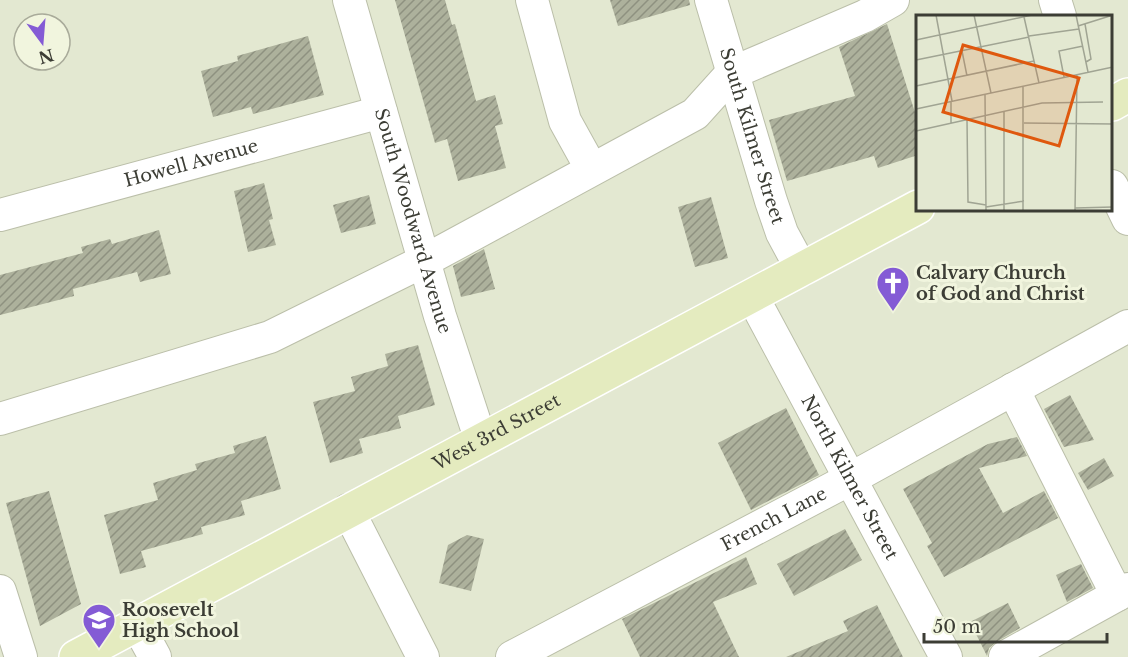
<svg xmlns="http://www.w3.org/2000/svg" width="1128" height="657" viewBox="0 0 1128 657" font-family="'Libre Baskerville',serif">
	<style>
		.building { fill: url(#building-hatch) }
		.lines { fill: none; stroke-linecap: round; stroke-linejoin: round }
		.minor-casing { stroke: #bbbfa9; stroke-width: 34 }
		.major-casing { stroke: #fff; stroke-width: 36 }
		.minor { stroke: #fff; stroke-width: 32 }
		.major { stroke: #e4ebbf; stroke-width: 33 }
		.labels { text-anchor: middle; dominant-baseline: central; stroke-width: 6; stroke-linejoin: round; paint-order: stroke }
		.street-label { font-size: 18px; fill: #3c3d35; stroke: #f1f5de }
		.poi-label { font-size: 18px; font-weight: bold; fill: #3c3d35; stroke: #f1f5de; text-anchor: start }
		.inset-road { fill: none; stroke: #a0a493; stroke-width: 1.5 }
		.view { fill: #df580e; fill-opacity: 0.15; stroke: #df580e; stroke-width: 3 }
		.inset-edge { fill: none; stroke: #3c3d35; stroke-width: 3 }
	</style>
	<defs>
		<pattern id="building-hatch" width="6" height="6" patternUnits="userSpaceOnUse" patternTransform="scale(1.5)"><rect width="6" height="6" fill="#adb19c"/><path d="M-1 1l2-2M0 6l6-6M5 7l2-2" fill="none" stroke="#8e9180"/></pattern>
	</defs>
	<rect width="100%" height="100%" fill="#e3e8d1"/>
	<g class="building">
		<polygon points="395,0 445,0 452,25 455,24 476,101 495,95 503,124 495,126 506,168 458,181 447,139 435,143"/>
		<polygon points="610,0 689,0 690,5 618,26"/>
		<polygon points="887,24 918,122 918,155 878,168 874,156 787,181 769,120 855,96 839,47"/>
		<polygon points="308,36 324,95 253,114 251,107 213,117 201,71 238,61 237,56"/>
		<polygon points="264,183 273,219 269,220 276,245 248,252 234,191"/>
		<polygon points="369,195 376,224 341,233 333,205"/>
		<polygon points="711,197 728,258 695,267 678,207"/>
		<polygon points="159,230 171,274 140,282 137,272 73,289 74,296 0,315 0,275 83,253 81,247 110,239 112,244"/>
		<polygon points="484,249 495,289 461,297 453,266"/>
		<polygon points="418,345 435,405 398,416 401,428 359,439 363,453 330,463 313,402 355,391 351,377 388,366 385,354"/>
		<polygon points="1070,395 1094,440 1064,447 1044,409"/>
		<polygon points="786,408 819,475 751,510 718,443"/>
		<polygon points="266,436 281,489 241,501 245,515 201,527 203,534 141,551 146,567 120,574 104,515 158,500 153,483 197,470 195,464 235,453 233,446"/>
		<polygon points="1017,437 1027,456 979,468 1003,513 1044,491 1058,518 944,577 927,546 932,543 903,489 988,444"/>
		<polygon points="1104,458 1114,476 1088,490 1078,473"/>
		<polygon points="49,491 81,604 40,626 6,503"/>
		<polygon points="845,529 862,560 794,596 777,564"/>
		<polygon points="467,535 484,539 471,591 439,583 448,545"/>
		<polygon points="746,557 757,584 713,602 739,657 640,657 622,619"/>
		<polygon points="1081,564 1093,588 1067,602 1056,575"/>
		<polygon points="1008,603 1020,628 996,642 989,648 987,656 970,622"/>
		<polygon points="877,605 903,657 786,657 848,631 843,621"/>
	</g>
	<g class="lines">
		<defs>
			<g id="minor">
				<path id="s1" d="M 349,0 L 440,316 L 481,441"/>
				<polyline points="532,0 565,121 591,168"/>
				<path id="s2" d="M 711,0 L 771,201 L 782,233 L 802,270"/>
				<polyline points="1055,0 1060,16"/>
				<polyline points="1112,186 1128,219"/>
				<path id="s3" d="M 0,215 L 381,112"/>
				<path id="s4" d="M 752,296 L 946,657"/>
				<polyline points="1013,389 1117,595"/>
				<polyline points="0,419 270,337 424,261 695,114 732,73 865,16 893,0"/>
				<polyline points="348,510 423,657"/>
				<polyline points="0,591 21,657"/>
				<polyline points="137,624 155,657"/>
				<path id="s5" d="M 512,657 L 850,479 L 1128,326"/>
				<polyline points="1005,657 1128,589"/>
			</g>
			<g id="major">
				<polyline points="1112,104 1128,95"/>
				<path id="s6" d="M 76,657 L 918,207"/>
			</g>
		</defs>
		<use href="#minor" class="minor-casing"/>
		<use href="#major" class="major-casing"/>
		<use href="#minor" class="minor"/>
		<use href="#major" class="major"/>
	</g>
	<defs>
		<symbol id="church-pin" viewBox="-11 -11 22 30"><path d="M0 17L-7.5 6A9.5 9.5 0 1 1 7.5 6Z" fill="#845bd5" stroke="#f1f5de"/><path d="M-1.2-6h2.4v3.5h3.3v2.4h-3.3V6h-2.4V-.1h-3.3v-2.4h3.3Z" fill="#fff"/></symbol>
		<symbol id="school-pin" viewBox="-11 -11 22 30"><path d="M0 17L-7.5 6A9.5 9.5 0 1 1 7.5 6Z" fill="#845bd5" stroke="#f1f5de"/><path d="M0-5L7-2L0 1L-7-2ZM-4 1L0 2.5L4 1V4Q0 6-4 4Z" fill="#fff"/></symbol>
	</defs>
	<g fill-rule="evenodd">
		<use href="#church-pin" x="874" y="264" width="38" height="52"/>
		<use href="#school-pin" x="80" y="601" width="38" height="52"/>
	</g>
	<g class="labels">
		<g class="street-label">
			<text stroke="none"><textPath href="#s2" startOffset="142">South Kilmer Street</textPath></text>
			<text stroke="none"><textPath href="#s3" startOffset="198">Howell Avenue</textPath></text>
			<text stroke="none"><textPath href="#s1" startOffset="230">South Woodward Avenue</textPath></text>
			<text stroke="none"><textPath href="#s6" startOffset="477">West 3rd Street</textPath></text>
			<text stroke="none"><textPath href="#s4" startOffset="206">North Kilmer Street</textPath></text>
			<text stroke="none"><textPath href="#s5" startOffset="296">French Lane</textPath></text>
		</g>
		<g class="poi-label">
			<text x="916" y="273">Calvary Church<tspan x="916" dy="21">of God and Christ</tspan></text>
			<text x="122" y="610">Roosevelt<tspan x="122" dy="21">High School</tspan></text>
		</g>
	</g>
	<g transform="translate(916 15)">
		<rect width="196" height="196" fill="#e3e8d1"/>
		<path class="inset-road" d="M 20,0 L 36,86M 58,0 L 75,78M 160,0 L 172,57M 108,2 L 123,68M 169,9 L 175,44 L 170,47M 162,11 L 197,0M 113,21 L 163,14M 0,25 L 116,0M 46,36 L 51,61M 0,45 L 113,22M 148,62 L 143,36 L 167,31M 0,71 L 118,46M 107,71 L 107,196M 69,79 L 70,196M 0,94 L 0,116M 0,94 L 197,52M 88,96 L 88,196M 51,104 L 52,187 L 70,190M 35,108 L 35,86M 108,108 L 197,109M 0,116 L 126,88 L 187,87M 70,192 L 108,186M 159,193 L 197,192M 159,196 L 161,60"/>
		<path class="view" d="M 47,30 L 163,63 L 143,131 L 27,97 Z"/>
		<rect width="196" height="196" class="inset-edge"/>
	</g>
	<g transform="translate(42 42) rotate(164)"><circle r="28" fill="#f1f5de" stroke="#a9ab9a" stroke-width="1.5"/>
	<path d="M0-4.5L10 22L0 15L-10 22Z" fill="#845bd5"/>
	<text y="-9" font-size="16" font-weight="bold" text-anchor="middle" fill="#3c3d35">N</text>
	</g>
	<path d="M924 633v9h183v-9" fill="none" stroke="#3c3d35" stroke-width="3"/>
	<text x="933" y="633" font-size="18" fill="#3c3d35" stroke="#f1f5de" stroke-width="4.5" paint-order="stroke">50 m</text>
</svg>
